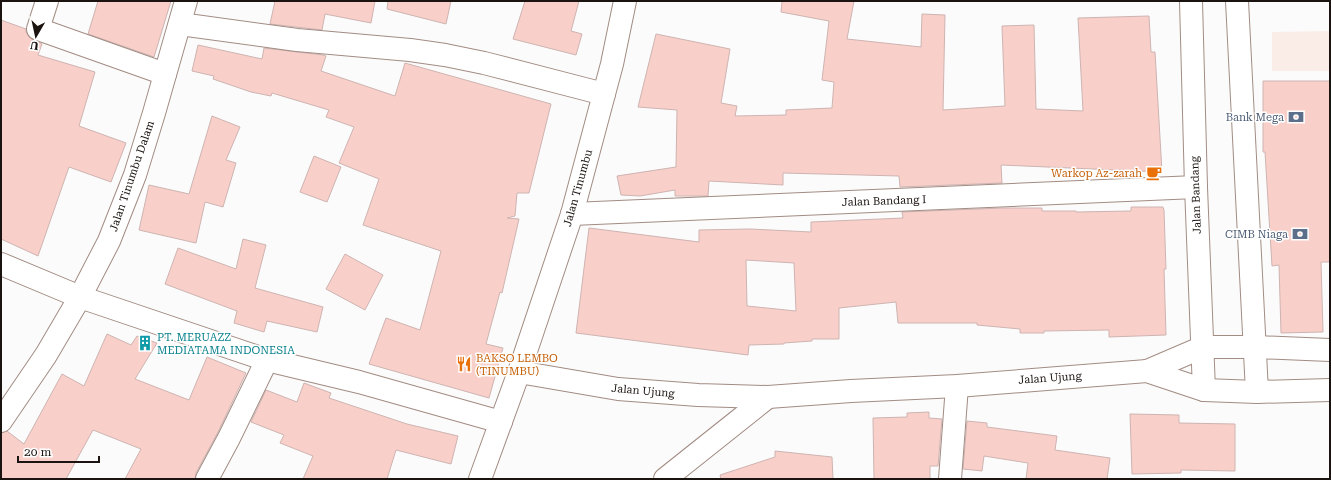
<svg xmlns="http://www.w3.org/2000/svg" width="1331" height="480" viewBox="0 0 1331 480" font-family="'Roboto Serif',serif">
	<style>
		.built { fill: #faede8 }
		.building { fill: #f9cfca; stroke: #ceb4b1; fill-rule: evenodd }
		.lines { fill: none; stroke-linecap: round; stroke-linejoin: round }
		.street-casing { stroke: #a28c83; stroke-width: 24 }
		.secondary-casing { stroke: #a28c83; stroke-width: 24 }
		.street { stroke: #fff; stroke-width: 22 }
		.secondary { stroke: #fff; stroke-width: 22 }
		.labels { text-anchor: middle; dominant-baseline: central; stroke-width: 3; stroke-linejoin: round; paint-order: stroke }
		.service-label { font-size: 11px; fill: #4e5e75; stroke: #fff; text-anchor: end }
		.food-label { font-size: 11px; fill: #c56008; stroke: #fff; text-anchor: end }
		.street-label { font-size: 11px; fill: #1b1310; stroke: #fff }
		.culture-label { font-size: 11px; fill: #0d838f; stroke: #fff; text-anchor: start }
	</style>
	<rect width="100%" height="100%" fill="#fbfbfb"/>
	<polygon class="built" points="1330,31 1330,71 1272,71 1272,32"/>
	<g class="building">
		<polygon points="98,1 171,1 154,57 88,34"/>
		<polygon points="275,1 375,1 371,23 325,14 322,30 270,24"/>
		<polygon points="388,1 451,1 446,24 387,9"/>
		<polygon points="525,1 579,1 571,31 582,34 576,55 513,39"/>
		<polygon points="782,1 854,1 847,39 921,47 922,14 945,15 943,110 1005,106 1002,26 1034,25 1036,109 1083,111 1078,18 1149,16 1151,52 1155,52 1162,172 1001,165 1002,183 900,187 899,176 783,173 783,185 709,181 708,196 675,196 675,190 640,196 621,195 617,176 676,167 677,110 638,107 656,34 730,49 721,103 737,106 735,116 786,115 786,110 832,108 834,82 822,80 829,21 781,12"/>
		<polygon points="1,20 26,29 26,32 29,37 42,44 38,55 95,72 79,126 126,143 111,182 69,167 38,256 1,239"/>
		<polygon points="198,45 262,59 264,48 323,55 326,56 321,71 395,96 405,63 551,104 529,193 517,193 515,216 507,218 519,219 502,293 500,292 486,344 503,348 489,398 369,364 386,318 420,330 441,251 363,225 379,179 339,163 354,127 326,117 329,110 272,93 271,96 251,92 213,79 214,76 192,71"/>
		<polygon points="1263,81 1330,81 1330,262 1321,262 1323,332 1281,333 1279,265 1272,266 1265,152 1263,152"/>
		<polygon points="212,116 240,127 226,160 236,163 223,207 205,202 196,243 139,230 149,185 189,194"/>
		<polygon points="314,156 341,167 327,202 300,192"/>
		<path d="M 1131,207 L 1163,207 L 1164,210 L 1166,269 L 1164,269 L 1166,335 L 1109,337 L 1109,330 L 1044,331 L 1044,333 L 1020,333 L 1020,329 L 977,325 L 977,323 L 898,323 L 896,302 L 839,308 L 839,339 L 812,339 L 812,341 L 784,343 L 784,344 L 749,345 L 748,355 L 576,333 L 589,228 L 699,242 L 699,230 L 750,229 L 811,232 L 811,222 L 903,218 L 902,212 L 1003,208 L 1042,208 L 1042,211 L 1076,211 L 1076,212 L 1131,211 ZM 746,260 L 794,263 L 796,311 L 747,306 Z"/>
		<polygon points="243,239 266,245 255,288 323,307 317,332 267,321 264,332 234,323 237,311 165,284 178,248 236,269"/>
		<polygon points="345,254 383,275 365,310 326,289"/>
		<polygon points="107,334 131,345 137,336 157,343 135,379 189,400 207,357 246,373 218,432 196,473 195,479 125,479 141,449 93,430 66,479 1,479 1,433 7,431 24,444 62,374 84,386"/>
		<polygon points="304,383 331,393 329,398 407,424 458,436 451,464 396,450 387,479 303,479 313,456 280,443 284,435 251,422 266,390 297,402"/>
		<polygon points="929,412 929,418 942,419 938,466 930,466 930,479 874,479 873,418 907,417 907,413"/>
		<polygon points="1130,414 1179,415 1179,423 1235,424 1235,471 1181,470 1181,473 1132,474"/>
		<polygon points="967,421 987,423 987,427 1057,436 1055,450 1110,458 1107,479 1026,479 1028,463 984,456 982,471 963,469"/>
		<polygon points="775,451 832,457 833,479 721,479 720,475 775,457"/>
	</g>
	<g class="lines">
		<defs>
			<g id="street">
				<polyline points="47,1 38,29 165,74"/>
				<polyline points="180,24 297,40 410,50 445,55 484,63 604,94"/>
				<polyline points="572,214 1196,187"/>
				<polyline points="1,264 80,297 267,360 359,382 501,422"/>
				<polyline points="519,372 572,214 612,64 625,1"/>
				<polyline points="1,421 46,355 80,297 109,241 135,175 154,113 186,1"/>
				<polyline points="207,479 229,438 267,360"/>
				<polyline points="665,479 768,397"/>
				<polyline points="950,479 957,386"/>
			</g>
			<g id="secondary">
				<polyline points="1191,1 1196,187 1204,390"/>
				<polyline points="1237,1 1257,392"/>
				<polyline points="1147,371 1203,347 1256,347 1330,350"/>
				<polyline points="480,479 519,372 618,389 698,395 768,397 851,391 957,386 1147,371 1204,390 1257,392 1330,390"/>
			</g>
		</defs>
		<use href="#street" class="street-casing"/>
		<use href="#secondary" class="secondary-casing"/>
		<use href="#street" class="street"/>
		<use href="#secondary" class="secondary"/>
	</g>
	<defs>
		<symbol id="bank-bare" viewBox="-9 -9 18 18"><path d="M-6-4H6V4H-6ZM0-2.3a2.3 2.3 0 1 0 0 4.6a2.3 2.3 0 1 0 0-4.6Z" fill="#5c6f8a" stroke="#fff" stroke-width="2.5" paint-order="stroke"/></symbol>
		<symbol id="cafe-bare" viewBox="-9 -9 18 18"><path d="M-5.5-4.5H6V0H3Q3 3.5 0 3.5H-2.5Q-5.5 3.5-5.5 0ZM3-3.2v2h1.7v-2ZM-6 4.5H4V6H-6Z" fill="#e8710a" stroke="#fff" stroke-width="2.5" paint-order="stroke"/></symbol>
		<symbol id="building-bare" viewBox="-9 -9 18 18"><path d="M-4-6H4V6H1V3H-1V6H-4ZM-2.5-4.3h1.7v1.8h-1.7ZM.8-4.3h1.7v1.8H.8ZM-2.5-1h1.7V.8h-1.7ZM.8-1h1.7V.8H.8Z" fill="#0f9aa8" stroke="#fff" stroke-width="2.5" paint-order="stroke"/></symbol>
		<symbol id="restaurant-bare" viewBox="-9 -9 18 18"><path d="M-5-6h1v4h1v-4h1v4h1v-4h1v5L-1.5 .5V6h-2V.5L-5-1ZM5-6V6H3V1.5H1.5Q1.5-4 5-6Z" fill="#e8710a" stroke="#fff" stroke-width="2.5" paint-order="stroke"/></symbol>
	</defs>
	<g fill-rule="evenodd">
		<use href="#bank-bare" x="1285" y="106" width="22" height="22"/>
		<use href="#cafe-bare" x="1143" y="162" width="22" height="22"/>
		<use href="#bank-bare" x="1289" y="223" width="22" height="22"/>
		<use href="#building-bare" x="134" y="332" width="22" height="22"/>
		<use href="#restaurant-bare" x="453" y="353" width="22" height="22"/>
	</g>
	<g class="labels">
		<g class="service-label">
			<text x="1284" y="117">Bank Mega</text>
			<text x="1288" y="234">CIMB Niaga</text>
		</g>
		<g class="food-label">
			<text x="1142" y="173">Warkop Az-zarah</text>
			<text x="476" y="358" text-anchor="start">BAKSO LEMBO<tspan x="476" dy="13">(TINUMBU)</tspan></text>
		</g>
		<g class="street-label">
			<text transform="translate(132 176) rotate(-71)">Jalan Tinumbu Dalam</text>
			<text transform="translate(578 188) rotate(-74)">Jalan Tinumbu</text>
			<text transform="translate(1196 195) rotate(-92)">Jalan Bandang</text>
			<text transform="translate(884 201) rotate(-2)">Jalan Bandang I</text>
			<text transform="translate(1050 378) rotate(-4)">Jalan Ujung</text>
			<text transform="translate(643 391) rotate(5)">Jalan Ujung</text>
		</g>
		<g class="culture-label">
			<text x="157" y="337">PT. MERUAZZ<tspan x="157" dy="13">MEDIATAMA INDONESIA</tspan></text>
		</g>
	</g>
	<rect width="1331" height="480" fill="none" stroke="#1b1310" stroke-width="4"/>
	<g transform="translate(36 36) rotate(189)" stroke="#ffffff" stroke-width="3" paint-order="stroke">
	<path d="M0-3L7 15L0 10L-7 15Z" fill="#1b1310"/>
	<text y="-6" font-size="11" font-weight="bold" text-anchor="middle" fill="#1b1310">U</text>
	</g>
	<path d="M18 456v6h81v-6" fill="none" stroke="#1b1310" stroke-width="2"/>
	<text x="24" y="456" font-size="12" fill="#1b1310" stroke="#ffffff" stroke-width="3" paint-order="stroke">20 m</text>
</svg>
